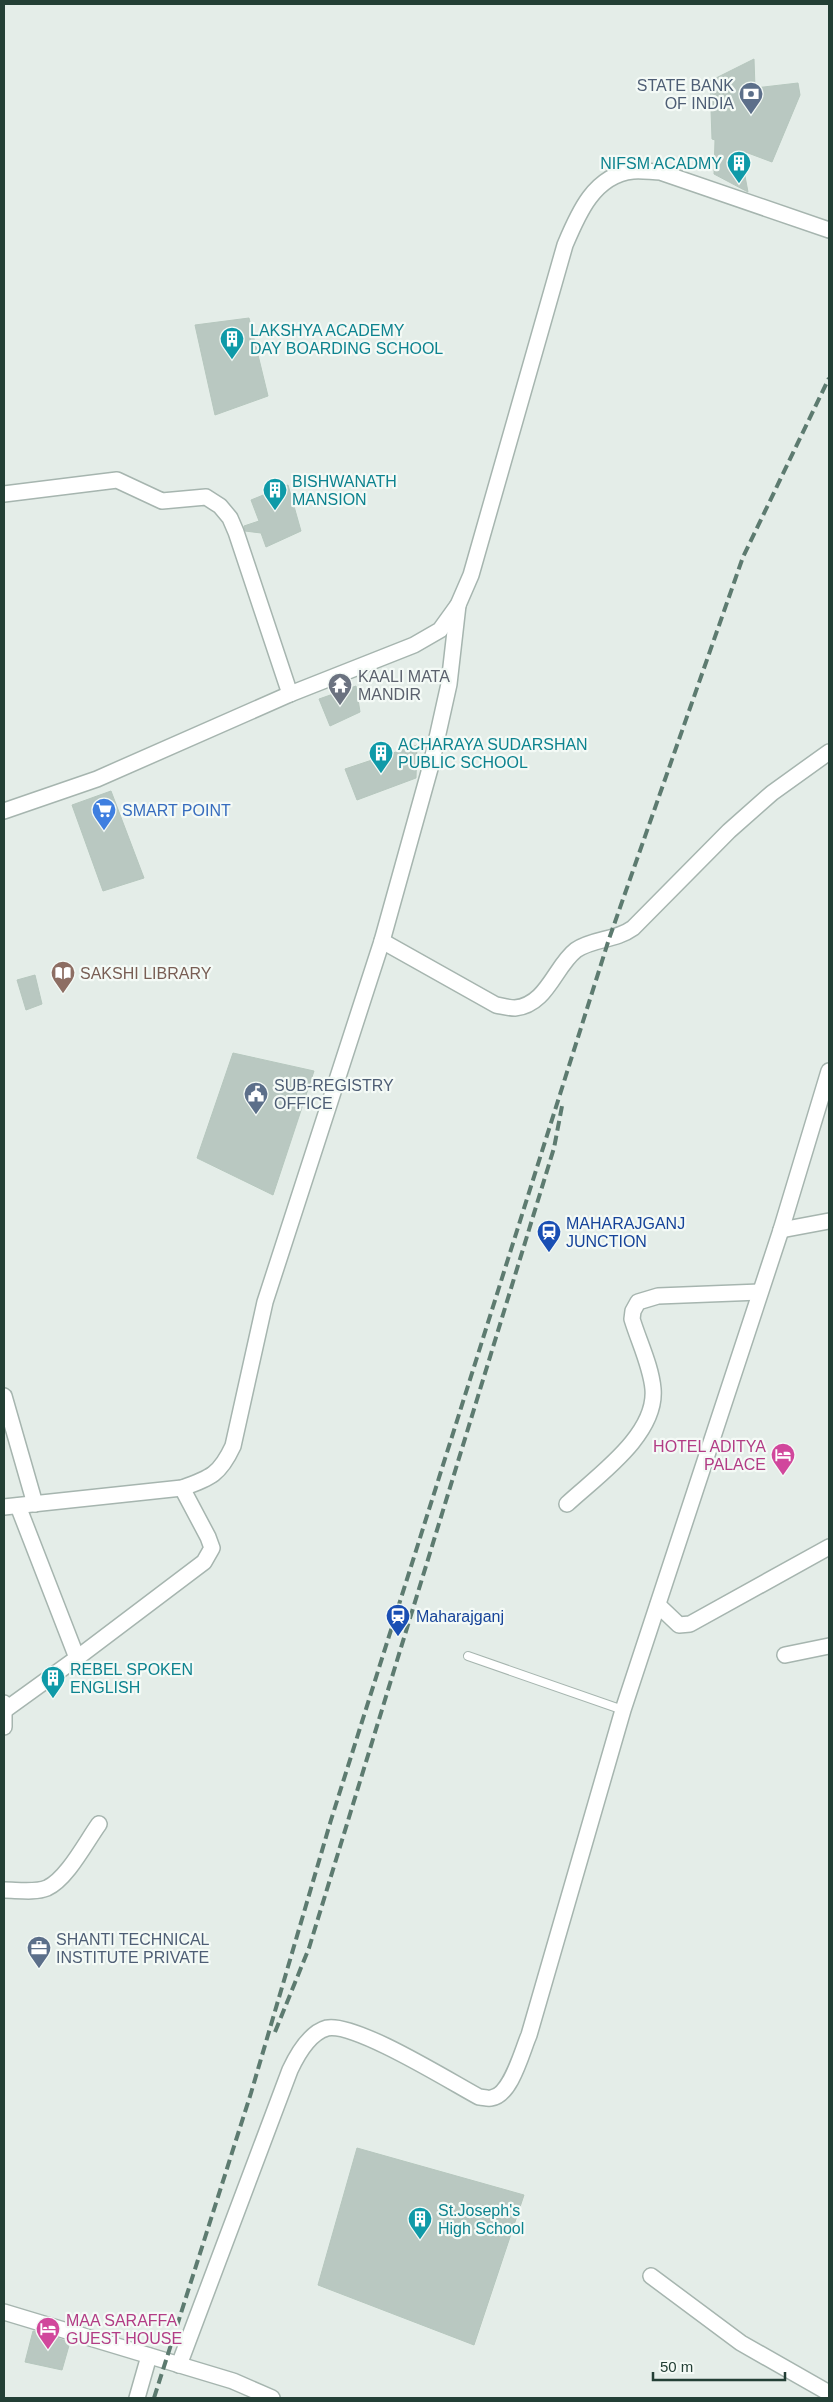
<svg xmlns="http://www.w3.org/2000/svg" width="833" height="2402" viewBox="0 0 833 2402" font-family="Arial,sans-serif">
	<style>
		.building { fill: #b9c8c1; stroke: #b6c7be }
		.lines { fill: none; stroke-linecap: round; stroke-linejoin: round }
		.service-casing { stroke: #a6b5af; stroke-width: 10 }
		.minor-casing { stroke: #a6b5af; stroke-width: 18 }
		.tertiary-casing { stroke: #a6b5af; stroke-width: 18 }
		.service { stroke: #fff; stroke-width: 8 }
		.minor { stroke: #fff; stroke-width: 15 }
		.tertiary { stroke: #fff; stroke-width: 15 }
		.rail { stroke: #5d7b70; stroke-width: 4; stroke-dasharray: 10 5; stroke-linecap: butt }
		.labels { text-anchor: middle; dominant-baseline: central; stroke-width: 4.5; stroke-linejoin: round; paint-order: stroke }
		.service-label { font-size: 16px; fill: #4e5e75; stroke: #f4faf6; text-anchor: start }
		.culture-label { font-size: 16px; fill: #0d838f; stroke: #f4faf6; text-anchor: start }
		.worship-label { font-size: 16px; fill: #5b616d; stroke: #f4faf6; text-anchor: start }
		.shop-label { font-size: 16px; fill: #366cbe; stroke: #f4faf6; text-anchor: start }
		.education-label { font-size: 16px; fill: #785e54; stroke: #f4faf6; text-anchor: start }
		.transit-label { font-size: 16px; fill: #164399; stroke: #f4faf6; text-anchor: start }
		.hotel-label { font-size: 16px; fill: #b23c85; stroke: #f4faf6; text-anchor: end }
	</style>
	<rect width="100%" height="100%" fill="#e4ede8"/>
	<g class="building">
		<polygon points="754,59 755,88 798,83 800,95 772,162 740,150 748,192 714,174 715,140 712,139 710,81"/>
		<polygon points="249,318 268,396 215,415 195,325"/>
		<polygon points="288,485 301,531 266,547 261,533 245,531 244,526 259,521 251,500"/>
		<polygon points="356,686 360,712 330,726 319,699"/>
		<polygon points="417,745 416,778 357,800 345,769"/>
		<polygon points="111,791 144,878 103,891 72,805"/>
		<polygon points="35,975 42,1004 26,1010 17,980"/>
		<polygon points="233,1053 314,1071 273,1195 197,1158"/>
		<polygon points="357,2148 524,2195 474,2345 318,2285"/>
		<polygon points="33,2331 70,2342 62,2370 25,2362"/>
	</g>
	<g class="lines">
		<defs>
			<polyline id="service" points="468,1656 623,1710"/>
			<g id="minor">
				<polyline points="4,494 117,480 162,501 206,497 220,506 230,518 236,532 290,694"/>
				<path d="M 382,941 L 496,1005 C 502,1006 509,1008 515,1008 C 547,1005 555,966 576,950 C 594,938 615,941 633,928 L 729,831 L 772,793 L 829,752"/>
				<polyline points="781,1230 829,1221"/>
				<polyline points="4,1396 35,1504"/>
				<path d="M 567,1504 C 597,1476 657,1435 653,1389 C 651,1366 639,1342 632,1319 L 633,1311 L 638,1302 L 658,1296 L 760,1292"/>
				<polyline points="18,1506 77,1658"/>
				<path d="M 4,1507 L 182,1488 C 211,1478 220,1474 233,1446 L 265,1302 L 382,941 L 431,765 L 449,684 L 458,605"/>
				<polyline points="658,1605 679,1625 690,1624 829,1547"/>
				<polyline points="785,1655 829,1646"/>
				<polyline points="5,1710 77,1658 204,1562 212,1548 208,1537 182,1488"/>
				<path d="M 4,1890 C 17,1890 35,1893 47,1888 C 67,1879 86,1842 99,1824"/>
				<polyline points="651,2276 741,2343 829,2393"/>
				<path d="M 179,2365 L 290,2070 C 297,2055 309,2033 327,2028 C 355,2022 451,2082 479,2097 C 483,2097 488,2099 491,2098 C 511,2096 522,2051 529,2035 L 623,1710 L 781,1230 L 829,1071"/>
				<polyline points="137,2398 149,2356"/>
			</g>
			<g id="tertiary">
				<path d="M 4,811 L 97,779 L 290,694 L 414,645 L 440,630 L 458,605 L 471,575 L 565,245 C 578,214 594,175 633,171 C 642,170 652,172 660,172 L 829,230"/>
				<polyline points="4,1703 4,1727"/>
				<polyline points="4,2312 233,2381 272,2398"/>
			</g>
		</defs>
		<use href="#service" class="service-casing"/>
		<use href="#minor" class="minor-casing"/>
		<use href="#tertiary" class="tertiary-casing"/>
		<use href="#service" class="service"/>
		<use href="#minor" class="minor"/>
		<use href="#tertiary" class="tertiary"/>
		<g class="rail">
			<polyline points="275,2032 309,1948 554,1148 562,1106"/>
			<polyline points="154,2398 251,2093 331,1820 609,939 743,557 829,378"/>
		</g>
	</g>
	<defs>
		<symbol id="bank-pin" viewBox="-11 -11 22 30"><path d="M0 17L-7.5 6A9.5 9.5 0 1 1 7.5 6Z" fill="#5c6f8a" stroke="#f4faf6"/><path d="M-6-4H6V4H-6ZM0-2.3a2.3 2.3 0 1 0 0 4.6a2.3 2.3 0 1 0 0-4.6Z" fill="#fff"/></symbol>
		<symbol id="building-pin" viewBox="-11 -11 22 30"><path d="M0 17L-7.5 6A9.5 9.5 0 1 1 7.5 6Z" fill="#0f9aa8" stroke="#f4faf6"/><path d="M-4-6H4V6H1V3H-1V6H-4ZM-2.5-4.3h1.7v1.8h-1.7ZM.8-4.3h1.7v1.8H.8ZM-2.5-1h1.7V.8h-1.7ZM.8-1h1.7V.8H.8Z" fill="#fff"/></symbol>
		<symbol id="temple-pin" viewBox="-11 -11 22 30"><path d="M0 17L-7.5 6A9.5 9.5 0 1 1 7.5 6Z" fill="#6b7280" stroke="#f4faf6"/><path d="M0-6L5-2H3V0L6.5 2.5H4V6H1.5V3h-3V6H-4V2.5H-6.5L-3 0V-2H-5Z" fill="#fff"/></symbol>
		<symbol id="supermarket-pin" viewBox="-11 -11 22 30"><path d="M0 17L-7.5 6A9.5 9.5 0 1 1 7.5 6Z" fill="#3f7fe0" stroke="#f4faf6"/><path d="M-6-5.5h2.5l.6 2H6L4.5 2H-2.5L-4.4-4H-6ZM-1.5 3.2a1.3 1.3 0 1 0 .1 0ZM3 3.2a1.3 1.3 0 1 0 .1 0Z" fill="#fff"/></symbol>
		<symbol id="library-pin" viewBox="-11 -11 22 30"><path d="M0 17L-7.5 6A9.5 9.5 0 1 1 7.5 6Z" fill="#8d6e63" stroke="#f4faf6"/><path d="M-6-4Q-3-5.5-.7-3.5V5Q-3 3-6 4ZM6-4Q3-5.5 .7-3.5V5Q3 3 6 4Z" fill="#fff"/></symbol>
		<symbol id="civic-pin" viewBox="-11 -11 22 30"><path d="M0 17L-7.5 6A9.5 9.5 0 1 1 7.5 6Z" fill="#5c6f8a" stroke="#f4faf6"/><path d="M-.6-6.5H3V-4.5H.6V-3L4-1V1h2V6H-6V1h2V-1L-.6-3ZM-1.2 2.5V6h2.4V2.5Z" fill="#fff"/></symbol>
		<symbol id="station-pin" viewBox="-11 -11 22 30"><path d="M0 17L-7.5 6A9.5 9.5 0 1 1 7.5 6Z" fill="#1a4fb4" stroke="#f4faf6"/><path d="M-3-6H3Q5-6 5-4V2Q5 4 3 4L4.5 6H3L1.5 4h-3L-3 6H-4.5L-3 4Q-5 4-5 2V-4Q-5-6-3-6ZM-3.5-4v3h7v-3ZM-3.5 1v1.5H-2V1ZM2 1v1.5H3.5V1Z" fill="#fff"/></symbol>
		<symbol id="hotel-pin" viewBox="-11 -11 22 30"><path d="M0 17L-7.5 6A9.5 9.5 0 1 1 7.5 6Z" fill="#d1479c" stroke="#f4faf6"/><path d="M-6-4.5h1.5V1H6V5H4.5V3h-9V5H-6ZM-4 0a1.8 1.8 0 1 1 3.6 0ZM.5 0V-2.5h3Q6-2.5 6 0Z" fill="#fff"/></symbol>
		<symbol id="office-pin" viewBox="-11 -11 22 30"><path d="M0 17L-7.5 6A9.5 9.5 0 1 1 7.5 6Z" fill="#5c6f8a" stroke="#f4faf6"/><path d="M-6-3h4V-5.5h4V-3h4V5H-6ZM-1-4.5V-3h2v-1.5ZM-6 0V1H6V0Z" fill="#fff"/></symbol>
	</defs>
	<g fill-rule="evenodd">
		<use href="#bank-pin" x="737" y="80" width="28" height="38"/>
		<use href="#building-pin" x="725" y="149" width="28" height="38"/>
		<use href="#building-pin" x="218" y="325" width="28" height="38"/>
		<use href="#building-pin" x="261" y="476" width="28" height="38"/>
		<use href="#temple-pin" x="326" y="671" width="28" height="38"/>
		<use href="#building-pin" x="367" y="739" width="28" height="38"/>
		<use href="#supermarket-pin" x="90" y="796" width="28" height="38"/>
		<use href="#library-pin" x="49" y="959" width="28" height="38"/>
		<use href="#civic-pin" x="242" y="1080" width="28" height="38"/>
		<use href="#station-pin" x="535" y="1218" width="28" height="38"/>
		<use href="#hotel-pin" x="769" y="1441" width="28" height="38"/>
		<use href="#station-pin" x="384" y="1602" width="28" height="38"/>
		<use href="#building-pin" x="39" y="1664" width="28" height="38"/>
		<use href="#office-pin" x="25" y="1934" width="28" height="38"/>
		<use href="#building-pin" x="406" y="2205" width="28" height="38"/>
		<use href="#hotel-pin" x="34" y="2315" width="28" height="38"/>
	</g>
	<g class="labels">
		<g class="service-label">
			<text x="734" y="85" text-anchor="end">STATE BANK<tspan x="734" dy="18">OF INDIA</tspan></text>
			<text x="274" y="1085">SUB-REGISTRY<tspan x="274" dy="18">OFFICE</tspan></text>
			<text x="56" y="1939">SHANTI TECHNICAL<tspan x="56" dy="18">INSTITUTE PRIVATE</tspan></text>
		</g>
		<g class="culture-label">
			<text x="722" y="163" text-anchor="end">NIFSM ACADMY</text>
			<text x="250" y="330">LAKSHYA ACADEMY<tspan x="250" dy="18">DAY BOARDING SCHOOL</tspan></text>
			<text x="292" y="481">BISHWANATH<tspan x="292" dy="18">MANSION</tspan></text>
			<text x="398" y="744">ACHARAYA SUDARSHAN<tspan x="398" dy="18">PUBLIC SCHOOL</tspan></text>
			<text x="70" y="1669">REBEL SPOKEN<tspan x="70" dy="18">ENGLISH</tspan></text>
			<text x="438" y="2210">St.Joseph's<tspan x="438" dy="18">High School</tspan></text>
		</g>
		<g class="worship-label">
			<text x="358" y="676">KAALI MATA<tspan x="358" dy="18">MANDIR</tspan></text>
		</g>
		<g class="shop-label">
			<text x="122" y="810">SMART POINT</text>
		</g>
		<g class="education-label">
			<text x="80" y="973">SAKSHI LIBRARY</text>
		</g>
		<g class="transit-label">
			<text x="566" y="1223">MAHARAJGANJ<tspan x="566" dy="18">JUNCTION</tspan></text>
			<text x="416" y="1616">Maharajganj</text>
		</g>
		<g class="hotel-label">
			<text x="766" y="1446">HOTEL ADITYA<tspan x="766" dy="18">PALACE</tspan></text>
			<text x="66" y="2320" text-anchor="start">MAA SARAFFA<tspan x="66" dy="18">GUEST HOUSE</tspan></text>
		</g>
	</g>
	<rect width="833" height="2402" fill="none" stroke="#233f35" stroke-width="10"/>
	<path d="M653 2372v8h132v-8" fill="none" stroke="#233f35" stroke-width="2.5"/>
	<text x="660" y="2372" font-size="15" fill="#233f35" stroke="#f4faf6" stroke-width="4" paint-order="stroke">50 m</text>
</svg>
